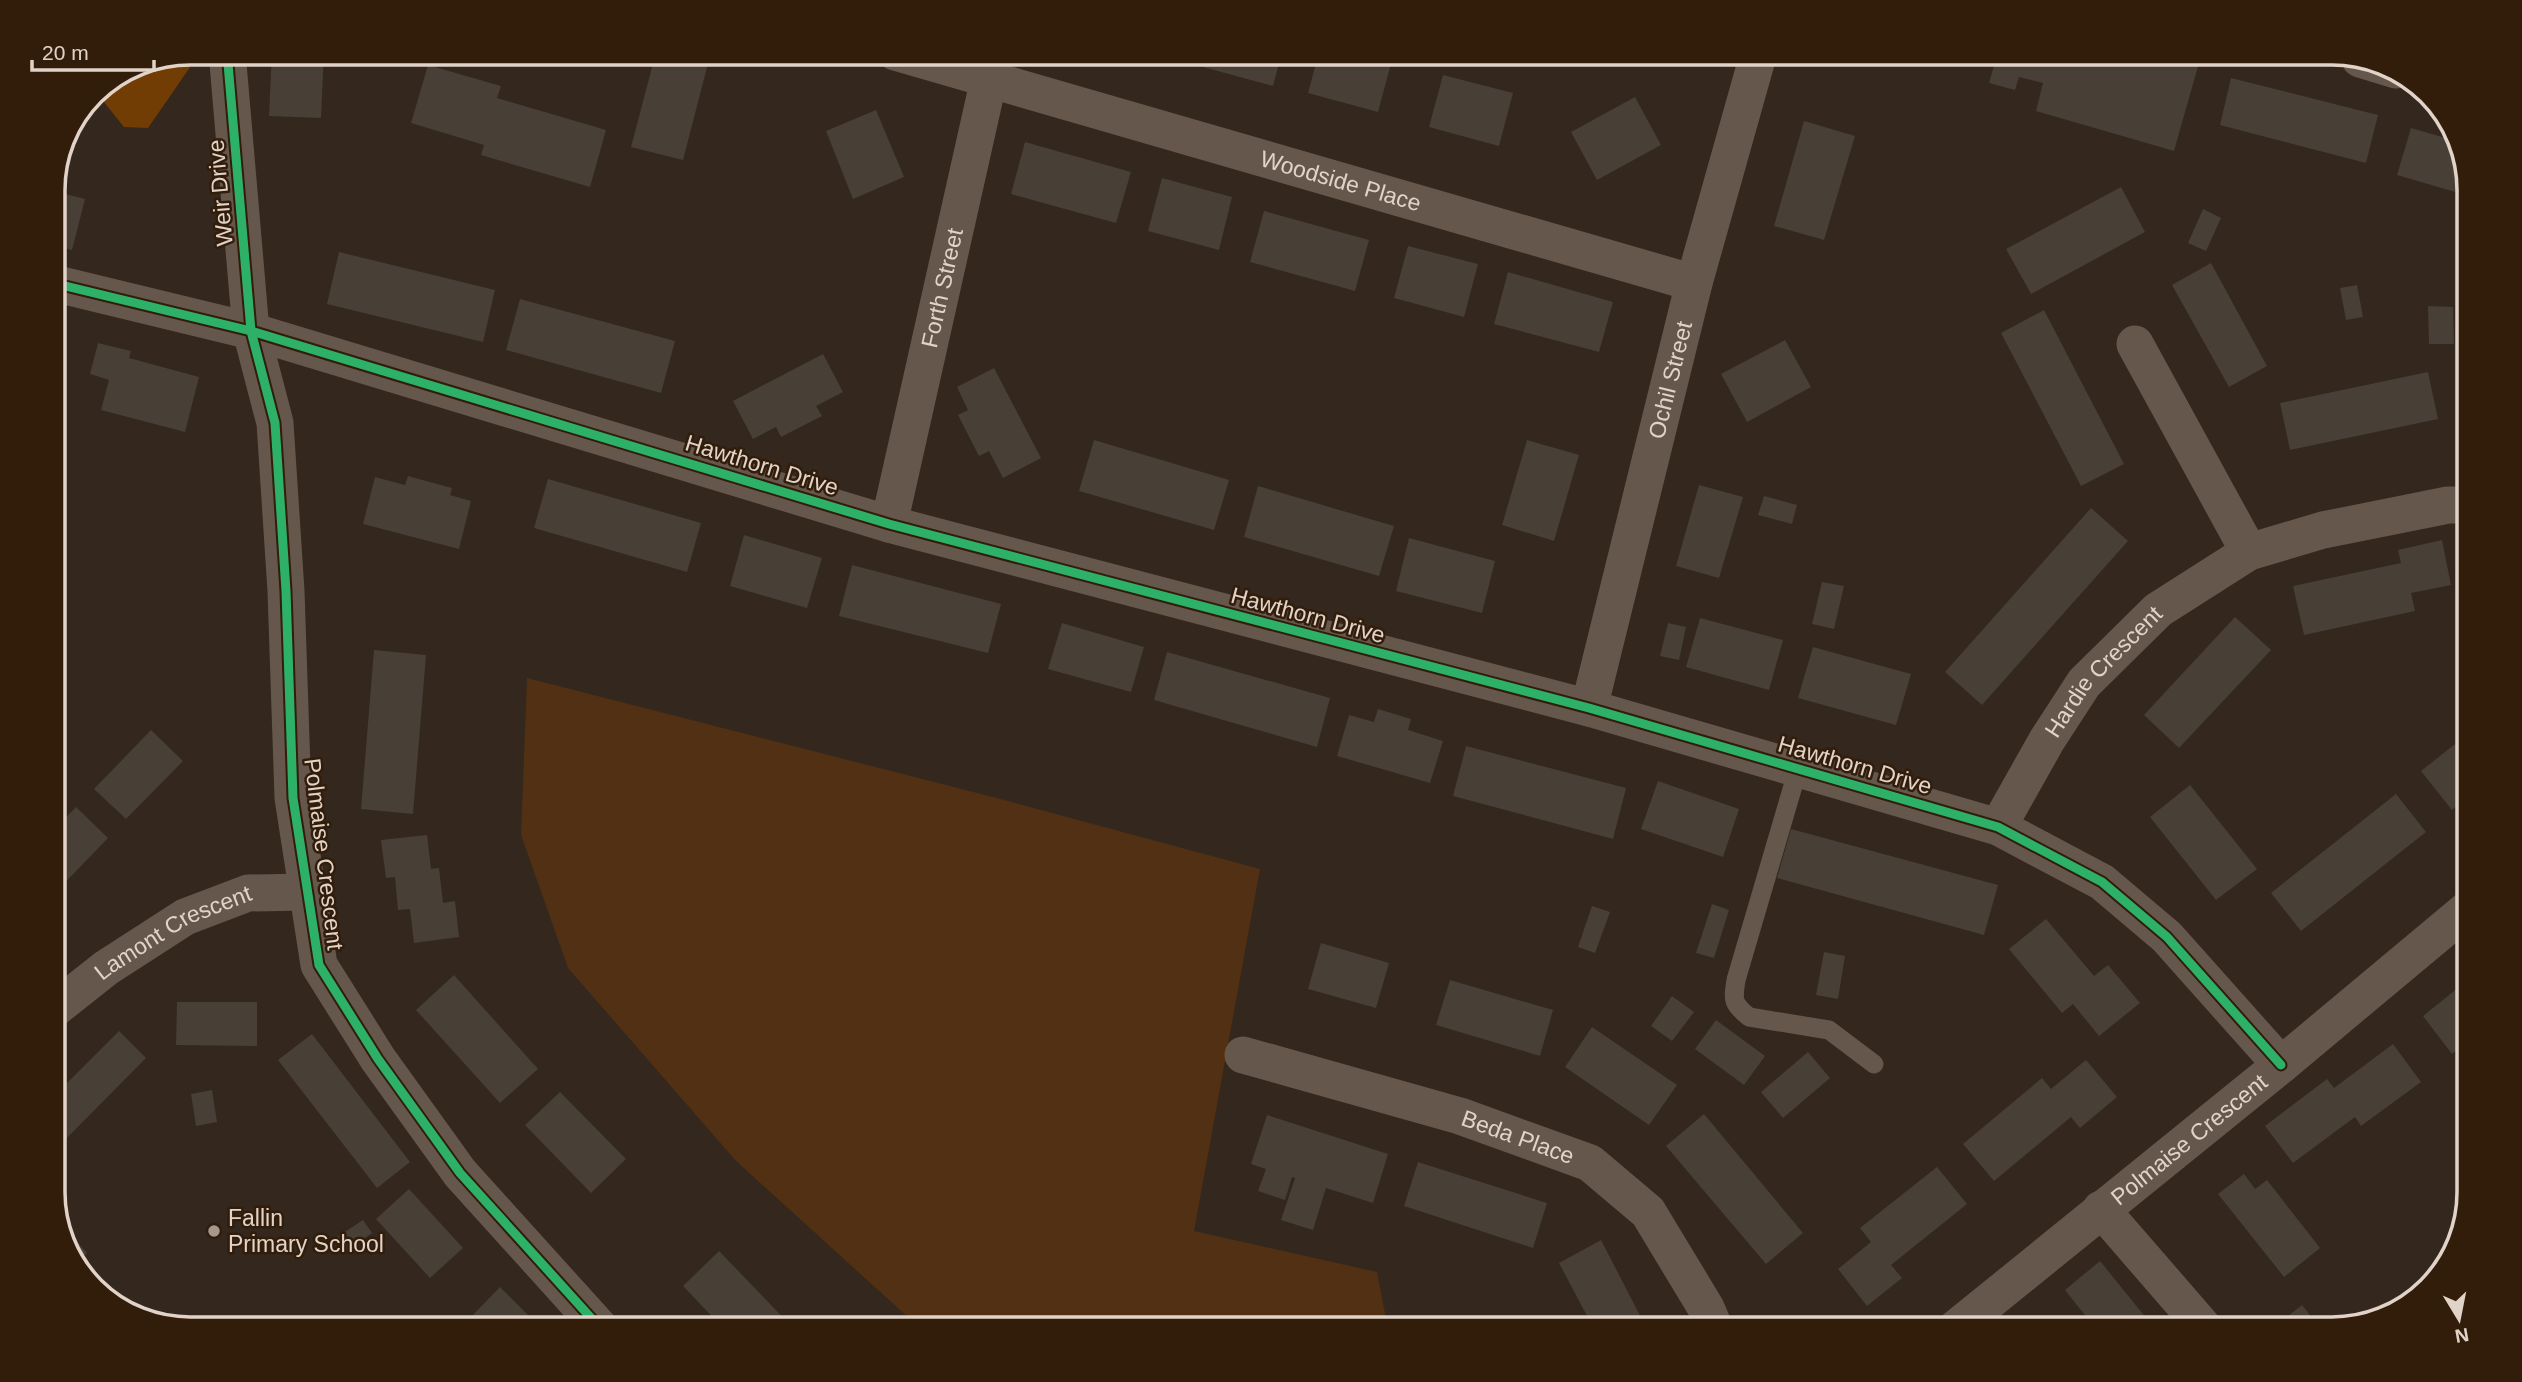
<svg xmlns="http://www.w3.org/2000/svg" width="2522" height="1382" viewBox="0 0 2522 1382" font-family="Helvetica,sans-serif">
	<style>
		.green { fill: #513013 }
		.forest { fill: #713d04 }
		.building { fill: #483f37 }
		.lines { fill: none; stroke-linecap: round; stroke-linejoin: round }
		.lane { stroke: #65574b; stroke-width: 19 }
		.street { stroke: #65574b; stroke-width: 37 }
		.cycleway-casing { stroke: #321d0b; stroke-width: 13 }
		.cycleway { stroke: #2db169; stroke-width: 9 }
		.poi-dot { fill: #a5978d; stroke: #321d0b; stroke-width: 2.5 }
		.labels { text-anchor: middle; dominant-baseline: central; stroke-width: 5; stroke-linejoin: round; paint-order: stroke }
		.street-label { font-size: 23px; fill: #e2d3c9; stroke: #321d0b }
		.poi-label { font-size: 23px; fill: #e2d3c9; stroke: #321d0b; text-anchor: start }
		.rim { fill: none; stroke: #e2d3c9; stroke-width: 3.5 }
	</style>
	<rect width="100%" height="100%" fill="#33271e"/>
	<polygon class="green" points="527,678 993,797 1260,869 1194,1231 1377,1272 1388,1329 921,1329 736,1161 568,968 521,835"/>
	<polygon class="forest" points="194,53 195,60 148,128 124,127 95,91 138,63"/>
	<g class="building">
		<polygon points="272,52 324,52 321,118 269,116"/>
		<polygon points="656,52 711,52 683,160 631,147"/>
		<polygon points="1207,52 1282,52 1273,86 1203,67"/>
		<polygon points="1319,52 1365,52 1392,60 1378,112 1308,93"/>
		<polygon points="1998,52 2202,52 2174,151 2036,111 2043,83 2019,77 2015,90 1989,83"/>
		<polygon points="428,65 501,86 497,98 606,130 590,187 481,155 484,145 411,123"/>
		<polygon points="1443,75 1513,93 1499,146 1429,127"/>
		<polygon points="2231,78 2378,115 2366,163 2220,125"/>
		<polygon points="1635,97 1661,145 1597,180 1571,132"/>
		<polygon points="876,110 904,177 853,199 826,131"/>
		<polygon points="1804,121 1855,136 1824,240 1774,226"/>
		<polygon points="2411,128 2456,141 2469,181 2469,196 2397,175"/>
		<polygon points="1025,142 1131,172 1116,223 1011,194"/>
		<polygon points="1162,178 1232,197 1219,250 1148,231"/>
		<polygon points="2121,187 2145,232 2031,294 2006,249"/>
		<polygon points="53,191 85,199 72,250 53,245"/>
		<polygon points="2203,209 2221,218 2206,251 2188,243"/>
		<polygon points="1264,211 1369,240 1355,291 1250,262"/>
		<polygon points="1408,246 1478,264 1464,317 1394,298"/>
		<polygon points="339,252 495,290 483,342 327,304"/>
		<polygon points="2211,263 2267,366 2229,387 2172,285"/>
		<polygon points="1508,272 1613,302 1599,352 1494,324"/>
		<polygon points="2357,285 2363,317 2346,320 2340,288"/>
		<polygon points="520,299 675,341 661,393 506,350"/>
		<polygon points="2428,306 2453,307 2454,344 2429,344"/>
		<polygon points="2044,310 2124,464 2081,486 2001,333"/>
		<polygon points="1785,340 1811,387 1747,422 1721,374"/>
		<polygon points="98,343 131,351 129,358 199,377 185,432 101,410 109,380 90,374"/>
		<polygon points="823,354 843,392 816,406 822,416 781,437 776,427 753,439 733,401"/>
		<polygon points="994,368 1041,458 1003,478 989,451 979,456 958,415 968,410 957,387"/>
		<polygon points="2428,372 2438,419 2290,450 2280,403"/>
		<polygon points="1094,440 1229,480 1214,530 1079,491"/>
		<polygon points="1527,440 1579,455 1554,541 1502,525"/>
		<polygon points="408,476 452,488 450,495 471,501 459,549 363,524 375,477 405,485"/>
		<polygon points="548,479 701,523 687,572 534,528"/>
		<polygon points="1699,485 1743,497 1719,578 1676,566"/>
		<polygon points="1258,486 1394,526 1379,576 1244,537"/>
		<polygon points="1764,496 1797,505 1792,524 1758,515"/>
		<polygon points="2091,508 2128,541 1982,705 1945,672"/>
		<polygon points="744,535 822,558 807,608 730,586"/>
		<polygon points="1409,538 1495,561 1482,613 1396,591"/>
		<polygon points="2442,540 2451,585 2411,593 2415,611 2304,635 2293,586 2401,563 2398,550"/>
		<polygon points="852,565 1001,604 988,653 839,616"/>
		<polygon points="1822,582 1844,586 1834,629 1812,624"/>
		<polygon points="2235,617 2271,650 2179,748 2144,715"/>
		<polygon points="1700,618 1783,640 1769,690 1686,667"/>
		<polygon points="1062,623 1144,647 1131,692 1048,669"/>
		<polygon points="1668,623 1686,627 1679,660 1660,656"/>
		<polygon points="1813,647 1911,674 1896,725 1798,698"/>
		<polygon points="374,650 426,655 413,814 361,809"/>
		<polygon points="1167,652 1330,698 1317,747 1154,700"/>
		<polygon points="1378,709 1411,719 1408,730 1443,741 1430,783 1337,756 1349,715 1374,722"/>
		<polygon points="151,730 183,761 126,819 94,789"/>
		<polygon points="2469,733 2469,796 2452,810 2421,771"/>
		<polygon points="1466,746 1626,788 1613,839 1453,796"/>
		<polygon points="1658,781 1739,809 1723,857 1641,829"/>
		<polygon points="2190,785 2257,869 2216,900 2150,817"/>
		<polygon points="2396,794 2426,832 2301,931 2271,893"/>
		<polygon points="76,807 108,838 53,895 53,831"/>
		<polygon points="1791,829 1998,885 1984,935 1777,878"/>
		<polygon points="427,835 431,869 439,868 443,903 455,901 459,937 414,943 410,909 398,910 395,877 386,878 381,840"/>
		<polygon points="1712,904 1729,910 1714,958 1696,953"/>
		<polygon points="1592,906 1610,912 1595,953 1578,947"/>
		<polygon points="2046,919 2094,976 2108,965 2140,1003 2099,1036 2073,1004 2062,1013 2009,949"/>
		<polygon points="1321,943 1389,963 1376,1008 1308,989"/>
		<polygon points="1824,952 1845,956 1838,999 1816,995"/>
		<polygon points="454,975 538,1069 500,1103 416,1010"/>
		<polygon points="2469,979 2469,1040 2452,1054 2423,1016"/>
		<polygon points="1450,980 1553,1010 1540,1056 1436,1025"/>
		<polygon points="1672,996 1694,1012 1672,1041 1651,1026"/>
		<polygon points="177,1002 257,1002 257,1046 176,1045"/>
		<polygon points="1716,1020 1765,1056 1744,1085 1695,1049"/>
		<polygon points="1592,1027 1677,1085 1649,1125 1565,1067"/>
		<polygon points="119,1031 146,1058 53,1152 53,1097"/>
		<polygon points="312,1034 410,1162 377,1188 278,1060"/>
		<polygon points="2393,1044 2421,1082 2361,1126 2355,1117 2293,1163 2265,1126 2327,1079 2334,1088"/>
		<polygon points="1808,1052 1830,1078 1783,1118 1761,1092"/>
		<polygon points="2086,1060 2117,1097 2080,1128 2071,1117 1994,1181 1963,1144 2042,1078 2051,1089"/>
		<polygon points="212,1090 217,1122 196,1126 191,1094"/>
		<polygon points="560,1092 626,1159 591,1193 525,1125"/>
		<polygon points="1704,1114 1803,1233 1766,1264 1666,1146"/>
		<polygon points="1267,1115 1388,1154 1373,1203 1326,1188 1313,1230 1281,1220 1295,1178 1292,1177 1285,1200 1258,1191 1266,1169 1251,1164"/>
		<polygon points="1418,1162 1547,1203 1533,1248 1404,1206"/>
		<polygon points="1937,1167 1967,1204 1891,1265 1902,1278 1867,1306 1838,1269 1871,1242 1860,1228"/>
		<polygon points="2244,1174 2255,1189 2267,1180 2320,1248 2284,1277 2218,1194"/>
		<polygon points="409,1189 463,1248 430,1278 376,1219"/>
		<polygon points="363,1220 372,1233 347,1251 337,1237"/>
		<polygon points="67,1231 87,1253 74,1265 64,1234"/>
		<polygon points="1601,1240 1647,1329 1594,1329 1559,1263"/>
		<polygon points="719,1251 748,1281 794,1329 724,1329 683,1286"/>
		<polygon points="2100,1261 2155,1329 2096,1329 2065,1290"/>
		<polygon points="500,1287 530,1317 519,1328 521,1329 478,1329 468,1320"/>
		<polygon points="2302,1305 2321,1329 2271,1329"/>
	</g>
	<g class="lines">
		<path class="lane" d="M 1798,769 L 1736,980 C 1733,1000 1732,1003 1749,1017 L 1829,1030 L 1874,1064"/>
		<g class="street">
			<polyline points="227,52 251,331 275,423 286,591 293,798 319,965 378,1059 460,1173 601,1329"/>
			<path id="s1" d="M 895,52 L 1694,283"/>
			<polyline points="2360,59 2396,70"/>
			<polyline points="53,283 251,331 889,524 1589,708 1998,827 2102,882 2167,937 2281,1065"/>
			<polyline points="2135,344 2249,552"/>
			<path id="s2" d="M 889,524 L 995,52"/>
			<path id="s3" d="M 1589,708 L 1694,283 L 1759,52"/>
			<path id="s4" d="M 1998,827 L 2047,740 L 2084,683 L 2158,610 L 2249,552 L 2323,530 L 2448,505 L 2469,505"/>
			<path id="s5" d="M 53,1010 L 106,968 L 185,917 L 248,893 L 307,892"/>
			<path id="s6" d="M 1243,1055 L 1460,1116 L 1590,1163 L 1648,1212 L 1706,1308 L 1715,1329"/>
			<polyline points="2101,1209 2205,1329"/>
			<path id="s7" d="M 1955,1329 L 2281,1065 L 2469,908"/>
		</g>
		<defs>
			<g id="cycleway">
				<polyline points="227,52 251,331 275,423 286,591 293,798 319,965 378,1059 460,1173 601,1329"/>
				<polyline points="53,283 251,331 889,524 1589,708 1998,827 2102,882 2167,937 2281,1065"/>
			</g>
		</defs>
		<use href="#cycleway" class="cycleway-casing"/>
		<use href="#cycleway" class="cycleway"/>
	</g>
	<circle class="poi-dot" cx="214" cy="1231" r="7"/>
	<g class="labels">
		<g class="street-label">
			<text stroke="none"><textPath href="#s1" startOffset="464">Woodside Place</textPath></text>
			<text transform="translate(220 193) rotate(-95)">Weir Drive</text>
			<text stroke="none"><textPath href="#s2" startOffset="242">Forth Street</textPath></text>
			<text stroke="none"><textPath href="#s3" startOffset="338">Ochil Street</textPath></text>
			<text transform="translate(762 465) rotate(17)">Hawthorn Drive</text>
			<text transform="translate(1308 615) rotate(15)">Hawthorn Drive</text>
			<text stroke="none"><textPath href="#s4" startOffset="189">Hardie Crescent</textPath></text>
			<text transform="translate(1855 765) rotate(16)">Hawthorn Drive</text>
			<text transform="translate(324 854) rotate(83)">Polmaise Crescent</text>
			<text stroke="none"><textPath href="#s5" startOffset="144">Lamont Crescent</textPath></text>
			<text stroke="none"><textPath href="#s6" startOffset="287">Beda Place</textPath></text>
			<text stroke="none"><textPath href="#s7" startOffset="301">Polmaise Crescent</textPath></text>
		</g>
		<g class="poi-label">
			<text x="228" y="1218">Fallin<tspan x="228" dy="26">Primary School</tspan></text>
		</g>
	</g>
	<path d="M0 0H2522V1382H0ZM190 65H2332A125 125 0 0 1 2457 190V1192A125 125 0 0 1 2332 1317H190A125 125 0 0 1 65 1192V190A125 125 0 0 1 190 65Z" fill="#321d0b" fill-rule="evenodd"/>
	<path class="rim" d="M190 65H2332A125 125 0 0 1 2457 190V1192A125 125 0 0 1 2332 1317H190A125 125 0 0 1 65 1192V190A125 125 0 0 1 190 65Z"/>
	<g transform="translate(2459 1319) rotate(170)" stroke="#321d0b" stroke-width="5" paint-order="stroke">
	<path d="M0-5L12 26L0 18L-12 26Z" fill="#e2d3c9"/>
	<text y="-10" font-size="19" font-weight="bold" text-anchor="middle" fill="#e2d3c9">N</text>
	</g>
	<path d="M32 60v10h122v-10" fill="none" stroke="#e2d3c9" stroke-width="3.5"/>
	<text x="42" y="60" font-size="21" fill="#e2d3c9" stroke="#321d0b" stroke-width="5" paint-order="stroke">20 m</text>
</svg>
